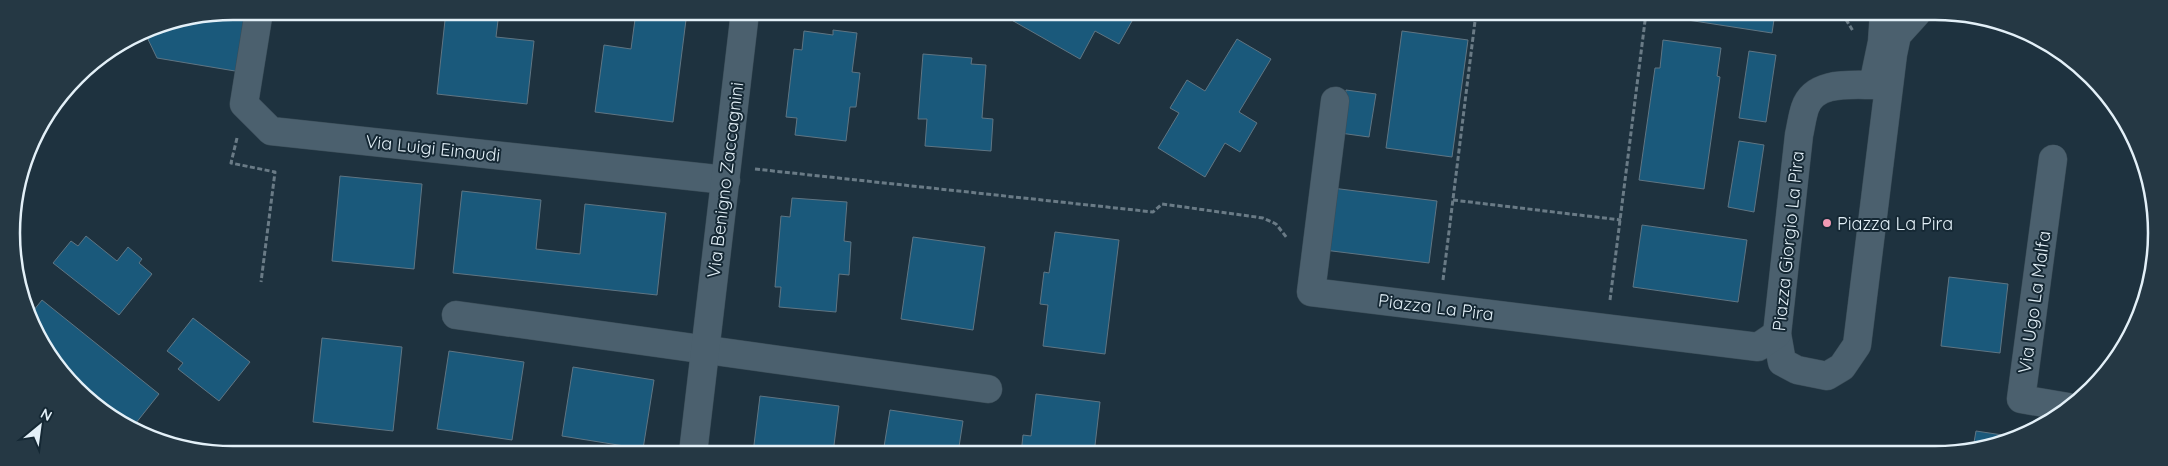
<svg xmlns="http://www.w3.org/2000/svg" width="2168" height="466" viewBox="0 0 2168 466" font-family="Quicksand,sans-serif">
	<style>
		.building { fill: #1a597b; stroke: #5f7583 }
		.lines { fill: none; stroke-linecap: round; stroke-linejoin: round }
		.minor-casing { stroke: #3b4d58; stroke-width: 29 }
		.path { stroke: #6a7b86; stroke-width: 3; stroke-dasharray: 5 2.5; stroke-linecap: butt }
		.minor { stroke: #4b606e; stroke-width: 28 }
		.poi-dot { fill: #f19ab4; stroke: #152834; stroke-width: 2 }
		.labels { text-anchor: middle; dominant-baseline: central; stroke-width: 4; stroke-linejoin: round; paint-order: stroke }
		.street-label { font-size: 18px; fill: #e3f0f8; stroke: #152834 }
		.poi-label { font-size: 18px; fill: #e3f0f8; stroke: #152834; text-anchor: start }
		.rim { fill: none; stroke: #e3f0f8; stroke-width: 2.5 }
	</style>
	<rect width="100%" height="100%" fill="#1e323f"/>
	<g class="building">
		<polygon points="446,11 499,12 496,37 534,41 527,104 437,94"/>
		<polygon points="636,12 687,12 673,122 595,112 604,45 631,49"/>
		<polygon points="1011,12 1132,12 1136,14 1119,44 1095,31 1080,59 1008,18"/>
		<polygon points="1669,13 1775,13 1772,33 1668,17"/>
		<polygon points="215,15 249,20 241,72 157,58 144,31 148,28"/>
		<polygon points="833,30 857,33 852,72 860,73 856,107 850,107 846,141 795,135 797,118 786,117 794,49 802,50 804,31 833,35"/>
		<polygon points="1402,31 1468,40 1452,157 1386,148"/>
		<polygon points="1237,39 1271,59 1239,112 1257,123 1240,152 1225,143 1205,177 1158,148 1179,113 1170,108 1187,80 1205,91"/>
		<polygon points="1663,40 1721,48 1717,76 1720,77 1704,189 1639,180 1655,68 1660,68"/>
		<polygon points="1749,51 1776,55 1766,122 1739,118"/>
		<polygon points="923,54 972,58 971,64 986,65 982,118 993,119 991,151 925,146 927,119 918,119"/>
		<polygon points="1346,90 1376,94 1369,137 1340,133"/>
		<polygon points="1739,141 1764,145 1754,212 1728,207"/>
		<polygon points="340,176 422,184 414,269 332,261"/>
		<polygon points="1332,188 1437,201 1429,263 1324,250"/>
		<polygon points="462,191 541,200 536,249 580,254 585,204 666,213 657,295 453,273"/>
		<polygon points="792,198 847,202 844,241 851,242 849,275 839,274 836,312 779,307 781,287 775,287 781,216 790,217"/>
		<polygon points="1642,225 1747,240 1738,302 1633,287"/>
		<polygon points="1055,232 1119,240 1105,354 1043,346 1048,305 1040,304 1044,272 1049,273"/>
		<polygon points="86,236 117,261 128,247 142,259 139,263 152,274 119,315 53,263 71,241 78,246"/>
		<polygon points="913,237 985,247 973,330 901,319"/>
		<polygon points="1949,277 2008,284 2000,353 1941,346"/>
		<polygon points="42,300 159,394 132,428 122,425 66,379 29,316"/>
		<polygon points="193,318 250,362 219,401 178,369 183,363 167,351"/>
		<polygon points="322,338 402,347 393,431 313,422"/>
		<polygon points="449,351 524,362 512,440 437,429"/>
		<polygon points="573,367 654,380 643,449 562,436"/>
		<polygon points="1036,394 1100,402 1094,454 1021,454 1023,435 1031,436"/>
		<polygon points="760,396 839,406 833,453 753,453"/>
		<polygon points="890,410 963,421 958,453 883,453"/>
		<polygon points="1976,431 2016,437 1973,448"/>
	</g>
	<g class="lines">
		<defs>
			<g id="minor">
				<polyline points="259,11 244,104 271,131 726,180"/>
				<path d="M 1884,13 L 1882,42 L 1873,85 C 1850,85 1814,81 1805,108 C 1802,117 1801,126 1799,135 L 1777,334 L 1782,362 L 1797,370 L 1827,376 L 1842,367 L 1857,345 L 1893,54 L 1897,35 L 1917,13"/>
				<polyline points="1335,101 1311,292 1758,347 1777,334"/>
				<polyline points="2053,159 2021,399 2068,407"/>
				<polyline points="456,315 988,389"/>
				<polyline points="693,453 745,12"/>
			</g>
		</defs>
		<use href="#minor" class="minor-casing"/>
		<g class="path">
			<polyline points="1842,13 1853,31"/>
			<polyline points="237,138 231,163 275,172 261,282"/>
			<polyline points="755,169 1153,212 1162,204 1263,218 1276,224 1287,238"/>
			<polyline points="1453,200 1621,220"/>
			<polyline points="1443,280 1476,13"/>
			<polyline points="1610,300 1646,13"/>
		</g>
		<use href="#minor" class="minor"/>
	</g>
	<circle class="poi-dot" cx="1827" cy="223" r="5"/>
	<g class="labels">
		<g class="street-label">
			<text transform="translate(433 148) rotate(6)">Via Luigi Einaudi</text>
			<text transform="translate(725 180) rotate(-83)">Via Benigno Zaccagnini</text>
			<text transform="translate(1788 241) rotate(-84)">Piazza Giorgio La Pira</text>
			<text transform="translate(2034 302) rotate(-82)">Via Ugo La Malfa</text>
			<text transform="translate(1436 307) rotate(7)">Piazza La Pira</text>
		</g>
		<g class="poi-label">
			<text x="1837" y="223">Piazza La Pira</text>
		</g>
	</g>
	<path d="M0 0H2168V466H0ZM233 20H1935A213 213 0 0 1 2148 233V233A213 213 0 0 1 1935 446H233A213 213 0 0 1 20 233V233A213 213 0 0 1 233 20Z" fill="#253844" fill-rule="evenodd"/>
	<path class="rim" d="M233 20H1935A213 213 0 0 1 2148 233V233A213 213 0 0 1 1935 446H233A213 213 0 0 1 20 233V233A213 213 0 0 1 233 20Z"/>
	<g transform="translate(40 426) rotate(29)" stroke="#152834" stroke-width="4" paint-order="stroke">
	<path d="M0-4L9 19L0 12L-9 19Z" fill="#e3f0f8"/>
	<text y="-8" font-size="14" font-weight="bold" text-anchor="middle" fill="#e3f0f8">N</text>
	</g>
</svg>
